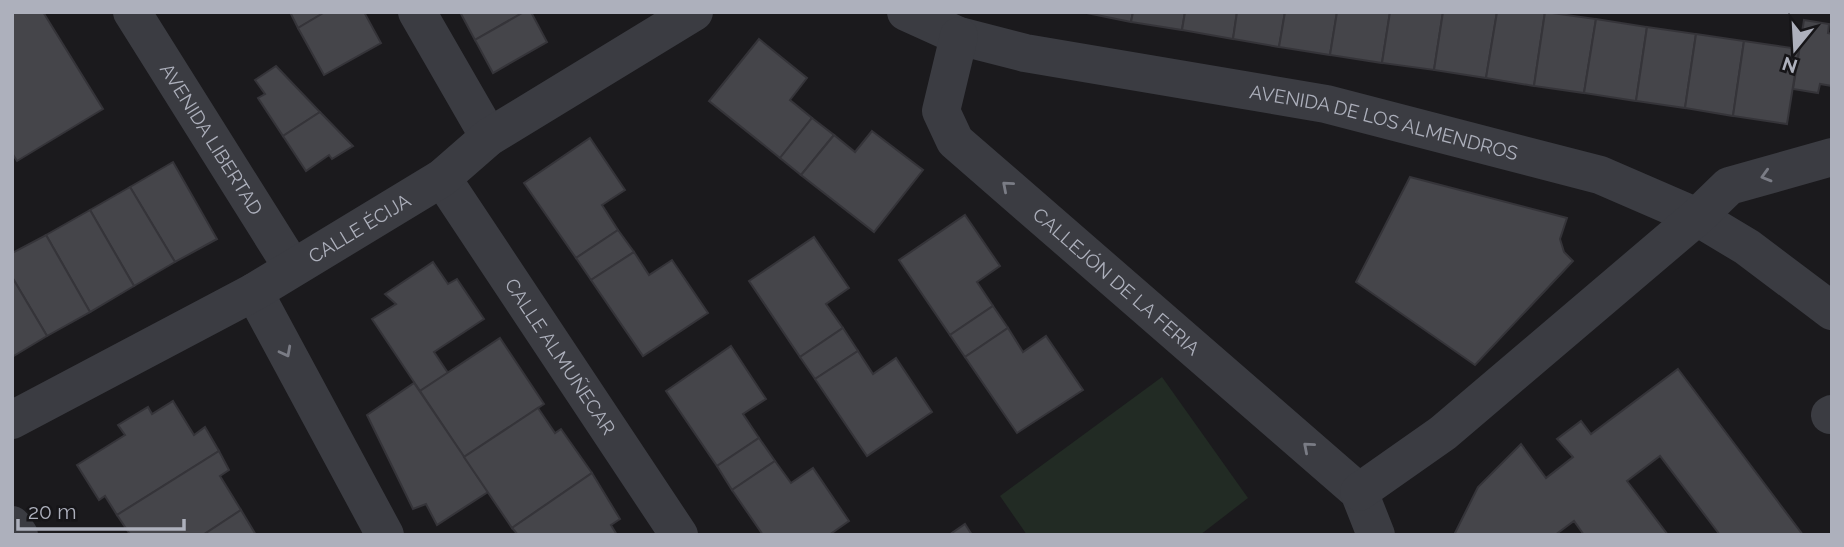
<svg xmlns="http://www.w3.org/2000/svg" width="1844" height="547" viewBox="0 0 1844 547" font-family="Raleway,sans-serif">
	<style>
		.green { fill: #222b24 }
		.building { fill: #45454a; stroke: #353439; stroke-width: 2 }
		.lines { fill: none; stroke-linecap: round; stroke-linejoin: round }
		.minor { stroke: #3b3c42; stroke-width: 38 }
		.oneway { stroke: #7a7c85 }
		.labels { text-anchor: middle; dominant-baseline: central; stroke-width: 7; stroke-linejoin: round; paint-order: stroke }
		.street-label { font-size: 19px; fill: #adb0bc; stroke: #161518 }
	</style>
	<rect width="100%" height="100%" fill="#1b1a1d"/>
	<polygon class="green" points="1162,377 1248,498 1200,535 1027,535 1000,496"/>
	<g class="building">
		<polygon points="12,12 43,12 103,109 17,161 12,153"/>
		<polygon points="290,12 325,12 298,28"/>
		<polygon points="325,12 364,12 381,43 324,75 298,28"/>
		<polygon points="460,12 524,12 475,40"/>
		<polygon points="524,12 531,12 547,42 493,73 475,40"/>
		<polygon points="1082,12 1133,12 1131,22"/>
		<polygon points="1133,12 1185,12 1182,30 1131,22"/>
		<polygon points="1185,12 1237,12 1233,39 1182,30"/>
		<polygon points="1237,12 1285,12 1279,47 1233,39"/>
		<polygon points="1285,12 1337,12 1330,55 1279,47"/>
		<polygon points="1337,12 1390,12 1382,63 1330,55"/>
		<polygon points="1390,12 1443,12 1434,70 1382,63"/>
		<polygon points="1443,12 1497,12 1486,78 1434,70"/>
		<polygon points="1497,12 1545,12 1534,86 1486,78"/>
		<polygon points="1545,12 1596,19 1584,93 1534,86"/>
		<polygon points="1596,19 1647,27 1636,101 1584,93"/>
		<polygon points="1804,20 1829,24 1828,33 1832,34 1832,86 1820,84 1818,93 1793,89"/>
		<polygon points="1647,27 1696,34 1685,108 1636,101"/>
		<polygon points="1696,34 1744,41 1733,116 1685,108"/>
		<polygon points="759,39 807,78 790,100 812,118 780,158 709,101"/>
		<polygon points="1744,41 1799,49 1787,124 1733,116"/>
		<polygon points="276,66 320,112 283,136 258,98 265,94 255,80"/>
		<polygon points="320,112 353,146 332,159 329,155 306,171 283,136"/>
		<polygon points="812,118 834,135 801,175 780,158"/>
		<polygon points="872,131 923,170 874,232 801,175 834,135 855,152"/>
		<polygon points="590,138 625,190 602,205 618,230 576,258 524,183"/>
		<polygon points="173,162 217,239 175,262 130,187"/>
		<polygon points="1410,177 1567,218 1560,239 1564,252 1573,261 1475,365 1356,282"/>
		<polygon points="130,187 175,262 134,286 90,210"/>
		<polygon points="90,210 134,286 90,312 46,235"/>
		<polygon points="965,215 1000,266 977,282 993,306 950,335 899,260"/>
		<polygon points="618,230 634,252 591,280 576,258"/>
		<polygon points="46,235 90,312 47,336 12,277 12,253"/>
		<polygon points="814,237 849,288 826,304 843,328 800,357 749,281"/>
		<polygon points="634,252 649,275 672,260 708,313 643,356 591,280"/>
		<polygon points="433,262 448,284 457,279 484,319 434,352 448,373 420,391 372,319 396,304 385,294"/>
		<polygon points="12,277 47,336 12,357"/>
		<polygon points="993,306 1008,328 965,357 950,335"/>
		<polygon points="843,328 858,351 815,379 800,357"/>
		<polygon points="1008,328 1023,352 1046,336 1083,390 1017,433 965,357"/>
		<polygon points="500,338 544,404 464,457 420,391"/>
		<polygon points="731,346 766,399 743,414 759,438 717,466 666,391"/>
		<polygon points="858,351 873,374 896,358 932,412 867,456 815,379"/>
		<polygon points="1678,369 1803,535 1720,535 1660,456 1627,481 1668,535 1584,535 1574,521 1555,535 1454,535 1478,487 1521,444 1546,478 1573,457 1557,439 1581,421 1591,434"/>
		<polygon points="414,383 488,492 437,525 426,504 413,509 367,415"/>
		<polygon points="173,401 194,435 205,427 219,451 117,515 105,496 99,500 77,465 125,435 118,425 148,407 152,414"/>
		<polygon points="538,408 555,433 561,429 592,473 512,528 464,457"/>
		<polygon points="759,438 775,461 732,490 717,466"/>
		<polygon points="219,451 229,470 220,476 241,510 203,535 126,535 129,533 117,515"/>
		<polygon points="775,461 791,483 813,468 849,521 829,535 763,535 732,490"/>
		<polygon points="592,473 620,519 611,525 617,535 518,535 512,528"/>
		<polygon points="241,510 256,535 203,535"/>
		<polygon points="965,524 972,535 949,535"/>
	</g>
	<g class="lines">
		<g class="minor">
			<path id="s1" d="M 132,12 L 292,267"/>
			<polyline points="417,12 489,137"/>
			<path id="s2" d="M 906,12 L 959,36 L 1025,53 L 1326,104 L 1600,175 L 1697,217 L 1747,247 L 1832,311"/>
			<path id="s3" d="M 959,36 L 941,111 L 955,141 L 1359,492 L 1376,535"/>
			<path id="s4" d="M 442,178 L 679,535"/>
			<polyline points="254,292 385,535"/>
			<polyline points="1830,415 1832,414"/>
			<path id="s5" d="M 12,420 L 254,292 L 442,178 L 489,137 L 694,12"/>
			<polyline points="1359,492 1443,433 1697,217 1729,186 1832,157"/>
			<polyline points="12,525 19,535"/>
		</g>
	</g>
	<defs><path id="oneway-chevron" d="M-2-3.5L2.5 0L-2 3.5" fill="none" stroke-width="1.6" stroke-linecap="round" stroke-linejoin="round" transform="scale(1.75)"/></defs>
	<g class="oneway">
		<use href="#oneway-chevron" transform="translate(1766 176) rotate(164)"/>
		<use href="#oneway-chevron" transform="translate(1007 186) rotate(-139)"/>
		<use href="#oneway-chevron" transform="translate(286 352) rotate(62)"/>
		<use href="#oneway-chevron" transform="translate(1308 447) rotate(-139)"/>
	</g>
	<g class="labels">
		<g class="street-label">
			<text stroke="none"><textPath href="#s2" startOffset="492">AVENIDA DE LOS ALMENDROS</textPath></text>
			<text stroke="none"><textPath href="#s1" startOffset="150">AVENIDA LIBERTAD</textPath></text>
			<text stroke="none"><textPath href="#s5" startOffset="397">CALLE ÉCIJA</textPath></text>
			<text stroke="none"><textPath href="#s3" startOffset="324">CALLEJÓN DE LA FERIA</textPath></text>
			<text stroke="none"><textPath href="#s4" startOffset="214">CALLE ALMUÑECAR</textPath></text>
		</g>
	</g>
	<rect width="1844" height="547" fill="none" stroke="#adb0bc" stroke-width="28"/>
	<g transform="translate(1795 49) rotate(198)" stroke="#161518" stroke-width="5" paint-order="stroke">
	<path d="M0-5L12 26L0 18L-12 26Z" fill="#adb0bc"/>
	<text y="-10" font-size="19" font-weight="bold" text-anchor="middle" fill="#adb0bc">N</text>
	</g>
	<path d="M18 519v10h166v-10" fill="none" stroke="#adb0bc" stroke-width="3.5"/>
	<text x="28" y="519" font-size="21" fill="#adb0bc" stroke="#161518" stroke-width="5" paint-order="stroke">20 m</text>
</svg>
